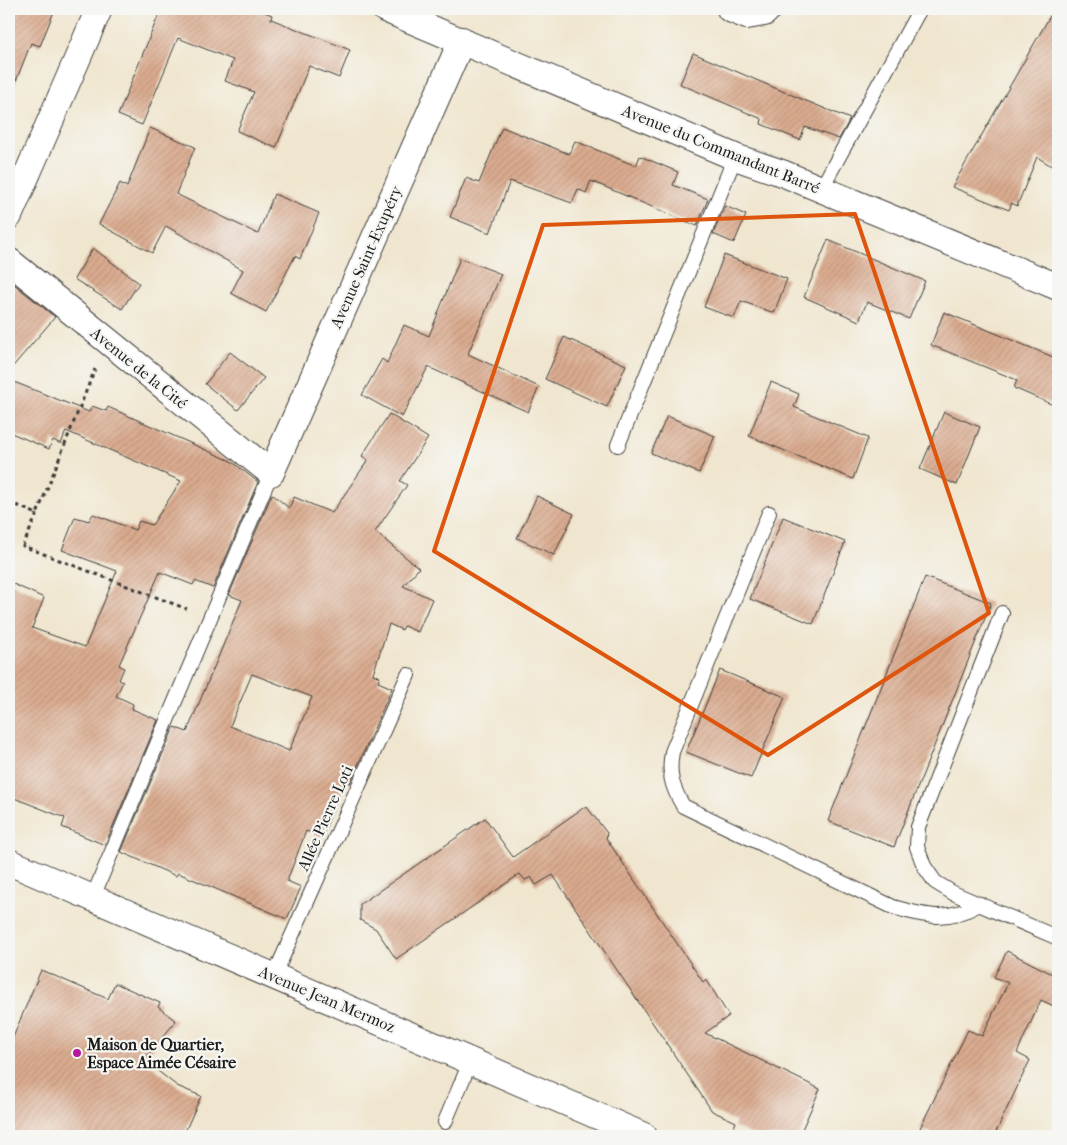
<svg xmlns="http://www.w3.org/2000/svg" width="1067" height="1145" viewBox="0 0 1067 1145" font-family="'IM FELL French Canon',serif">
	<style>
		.building { fill: url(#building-hatch); fill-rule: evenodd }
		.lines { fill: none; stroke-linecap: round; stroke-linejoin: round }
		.service-casing { stroke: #3c3a37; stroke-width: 16 }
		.minor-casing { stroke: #3c3a37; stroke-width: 28 }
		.path { stroke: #3c3a37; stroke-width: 3; stroke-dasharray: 4 4; stroke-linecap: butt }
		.service { stroke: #fff; stroke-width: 14 }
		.minor { stroke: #fff; stroke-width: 26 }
		.marked { fill: none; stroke: #de560d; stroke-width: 4; stroke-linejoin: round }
		.poi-dot { fill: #b5179e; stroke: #f6f6f2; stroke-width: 2 }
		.labels { text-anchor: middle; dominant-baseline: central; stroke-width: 4.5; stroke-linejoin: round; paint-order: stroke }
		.street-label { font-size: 16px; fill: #1c1c1c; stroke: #f6f6f2 }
		.poi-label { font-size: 16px; font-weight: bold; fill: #1c1c1c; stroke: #f6f6f2; text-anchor: start }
	</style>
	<defs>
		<pattern id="building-hatch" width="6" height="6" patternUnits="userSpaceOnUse" patternTransform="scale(1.25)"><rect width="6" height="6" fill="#daab8f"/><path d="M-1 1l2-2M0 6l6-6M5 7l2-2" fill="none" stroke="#ba937b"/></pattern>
	</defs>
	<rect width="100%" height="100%" fill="#f6f6f2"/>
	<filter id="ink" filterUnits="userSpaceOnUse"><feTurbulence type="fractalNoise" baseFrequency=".02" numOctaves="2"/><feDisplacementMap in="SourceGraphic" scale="10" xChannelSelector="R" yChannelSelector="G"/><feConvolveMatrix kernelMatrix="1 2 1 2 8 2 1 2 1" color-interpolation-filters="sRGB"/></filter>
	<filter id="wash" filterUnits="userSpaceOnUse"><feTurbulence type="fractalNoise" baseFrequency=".0096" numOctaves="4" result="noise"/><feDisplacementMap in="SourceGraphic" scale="20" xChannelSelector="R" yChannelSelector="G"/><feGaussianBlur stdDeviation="1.12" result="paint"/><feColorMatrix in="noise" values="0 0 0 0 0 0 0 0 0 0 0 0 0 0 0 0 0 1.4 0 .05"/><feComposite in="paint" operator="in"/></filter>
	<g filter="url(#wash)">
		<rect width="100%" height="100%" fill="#f0e6cf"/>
		<g id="blocks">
			<g class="building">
				<polygon points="9,9 55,9 40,46 31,43 10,96"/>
				<polygon points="161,9 257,9 272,15 271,19 350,50 339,78 309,66 276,148 237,131 254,92 225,81 233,60 178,38 142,125 118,115"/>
				<polygon points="1054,9 1058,9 1058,170 1037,157 1017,206 1012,203 1009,210 952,187"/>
				<polygon points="693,53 775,88 850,119 839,139 805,127 800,140 761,124 762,119 680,84"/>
				<polygon points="502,127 569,154 575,141 636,166 640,156 678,172 673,185 708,199 697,226 591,181 586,193 578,189 572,203 510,181 490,233 450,217 466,178 479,183"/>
				<polygon points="150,128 195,147 176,194 258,234 274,194 319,213 300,259 295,256 266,312 231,293 243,270 166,226 152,253 99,224 120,183 127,187"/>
				<polygon points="725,206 746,215 734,243 713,234"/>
				<polygon points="828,240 925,281 909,319 867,302 859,321 804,297"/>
				<polygon points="93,248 139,283 122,309 74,279"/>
				<polygon points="724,255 787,279 774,313 741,301 734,318 704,307"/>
				<polygon points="460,258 501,274 468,354 539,387 528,412 428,367 402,417 362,395 382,359 387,363 404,325 429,336"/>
				<polygon points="9,280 55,317 9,371"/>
				<polygon points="944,312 1058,359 1058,407 1014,388 1017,380 931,345"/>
				<polygon points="564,337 626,365 607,407 545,379"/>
				<polygon points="230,352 264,378 238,410 205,384"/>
				<polygon points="9,380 89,412 92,406 106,411 108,407 231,461 258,482 213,588 195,581 193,585 160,572 119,665 124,668 119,680 123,682 116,696 133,704 132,709 158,720 105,845 62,827 65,818 9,796 9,582 44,598 32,628 85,647 117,571 62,550 75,517 89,521 93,514 135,530 139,521 152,525 181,481 66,431 61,444 53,440 49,449 9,432"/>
				<polygon points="771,382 799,394 794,407 868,438 853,479 749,436"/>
				<polygon points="944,412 980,427 957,485 920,469"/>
				<path d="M 389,414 L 428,438 L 400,481 L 407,485 L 375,532 L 419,568 L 403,586 L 432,599 L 418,632 L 404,626 L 402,630 L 389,624 L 373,674 L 380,677 L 378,682 L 392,688 L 350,783 L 344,781 L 322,837 L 306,831 L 287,881 L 301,887 L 287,919 L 178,873 L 176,876 L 121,852 L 174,727 L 187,732 L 242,600 L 229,595 L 272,494 L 289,508 L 294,497 L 332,513 L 368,460 L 362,456 ZM 252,674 L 312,697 L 289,751 L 230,726 Z"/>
				<polygon points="667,416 715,436 699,473 651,453"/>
				<polygon points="537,496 574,514 554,555 517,538"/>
				<polygon points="783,517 845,542 813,624 750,599"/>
				<polygon points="925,577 991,603 894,847 828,821"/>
				<polygon points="720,670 785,697 751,778 686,752"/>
				<polygon points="586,806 607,833 606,838 703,982 706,979 729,1016 705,1033 820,1089 799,1136 755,1136 734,1127 736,1122 712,1111 553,875 536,885 531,877 525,880 520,874 396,959 376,929 360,920 360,904 485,818 513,857"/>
				<polygon points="1007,951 1058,977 1058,1008 1041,1000 1017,1053 1030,1060 994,1136 938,1136 920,1128 968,1030 982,1036 1008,983 994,977"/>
				<polygon points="41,970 108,999 115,983 160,1003 158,1007 176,1021 144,1060 177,1086 201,1096 183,1136 9,1136 9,1047"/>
			</g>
		</g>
	</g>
	<g filter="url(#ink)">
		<use href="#blocks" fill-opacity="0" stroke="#3c3a37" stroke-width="1"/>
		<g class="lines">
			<defs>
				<g id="service">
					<polyline points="821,189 920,9"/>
					<polyline points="618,445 735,157"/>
					<path d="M 769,513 L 672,752 C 668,774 672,787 683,806 L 893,907 C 928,917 946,922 980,904"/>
					<polyline points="1002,613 918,827 917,847 924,866 935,882 953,893 1058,938"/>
					<polyline points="92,899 271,473"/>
					<polyline points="274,976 408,675"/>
					<polyline points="445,1122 471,1060"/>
				</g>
				<g id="minor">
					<polyline points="385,9 735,157 782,173 1058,287"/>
					<polyline points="730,9 747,16 764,13 768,9"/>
					<polyline points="9,216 99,9"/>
					<polyline points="9,261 271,473 462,40"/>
					<polyline points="9,862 644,1136"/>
				</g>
			</defs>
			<use href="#service" class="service-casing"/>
			<use href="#minor" class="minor-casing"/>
			<g class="path">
				<polyline points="9,502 37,514 95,369"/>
				<polyline points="37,514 23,546 187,609"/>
			</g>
			<use href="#service" class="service"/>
			<use href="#minor" class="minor"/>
		</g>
	</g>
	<path class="marked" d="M 855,214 L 989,613 L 768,755 L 434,551 L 543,225 Z"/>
	<circle class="poi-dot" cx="77" cy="1053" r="5"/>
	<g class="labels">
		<g class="street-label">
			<text transform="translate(721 149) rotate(22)">Avenue du Commandant Barré</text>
			<text transform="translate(366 257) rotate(-66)">Avenue Saint-Exupéry</text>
			<text transform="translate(139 368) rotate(39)">Avenue de la Cité</text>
			<text transform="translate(325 818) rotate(-66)">Allée Pierre Loti</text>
			<text transform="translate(327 999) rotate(23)">Avenue Jean Mermoz</text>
		</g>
		<g class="poi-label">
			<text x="87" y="1044">Maison de Quartier,<tspan x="87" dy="18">Espace Aimée Césaire</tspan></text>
		</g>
	</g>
	<rect width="1067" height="1145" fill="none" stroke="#f6f6f2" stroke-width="30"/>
</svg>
